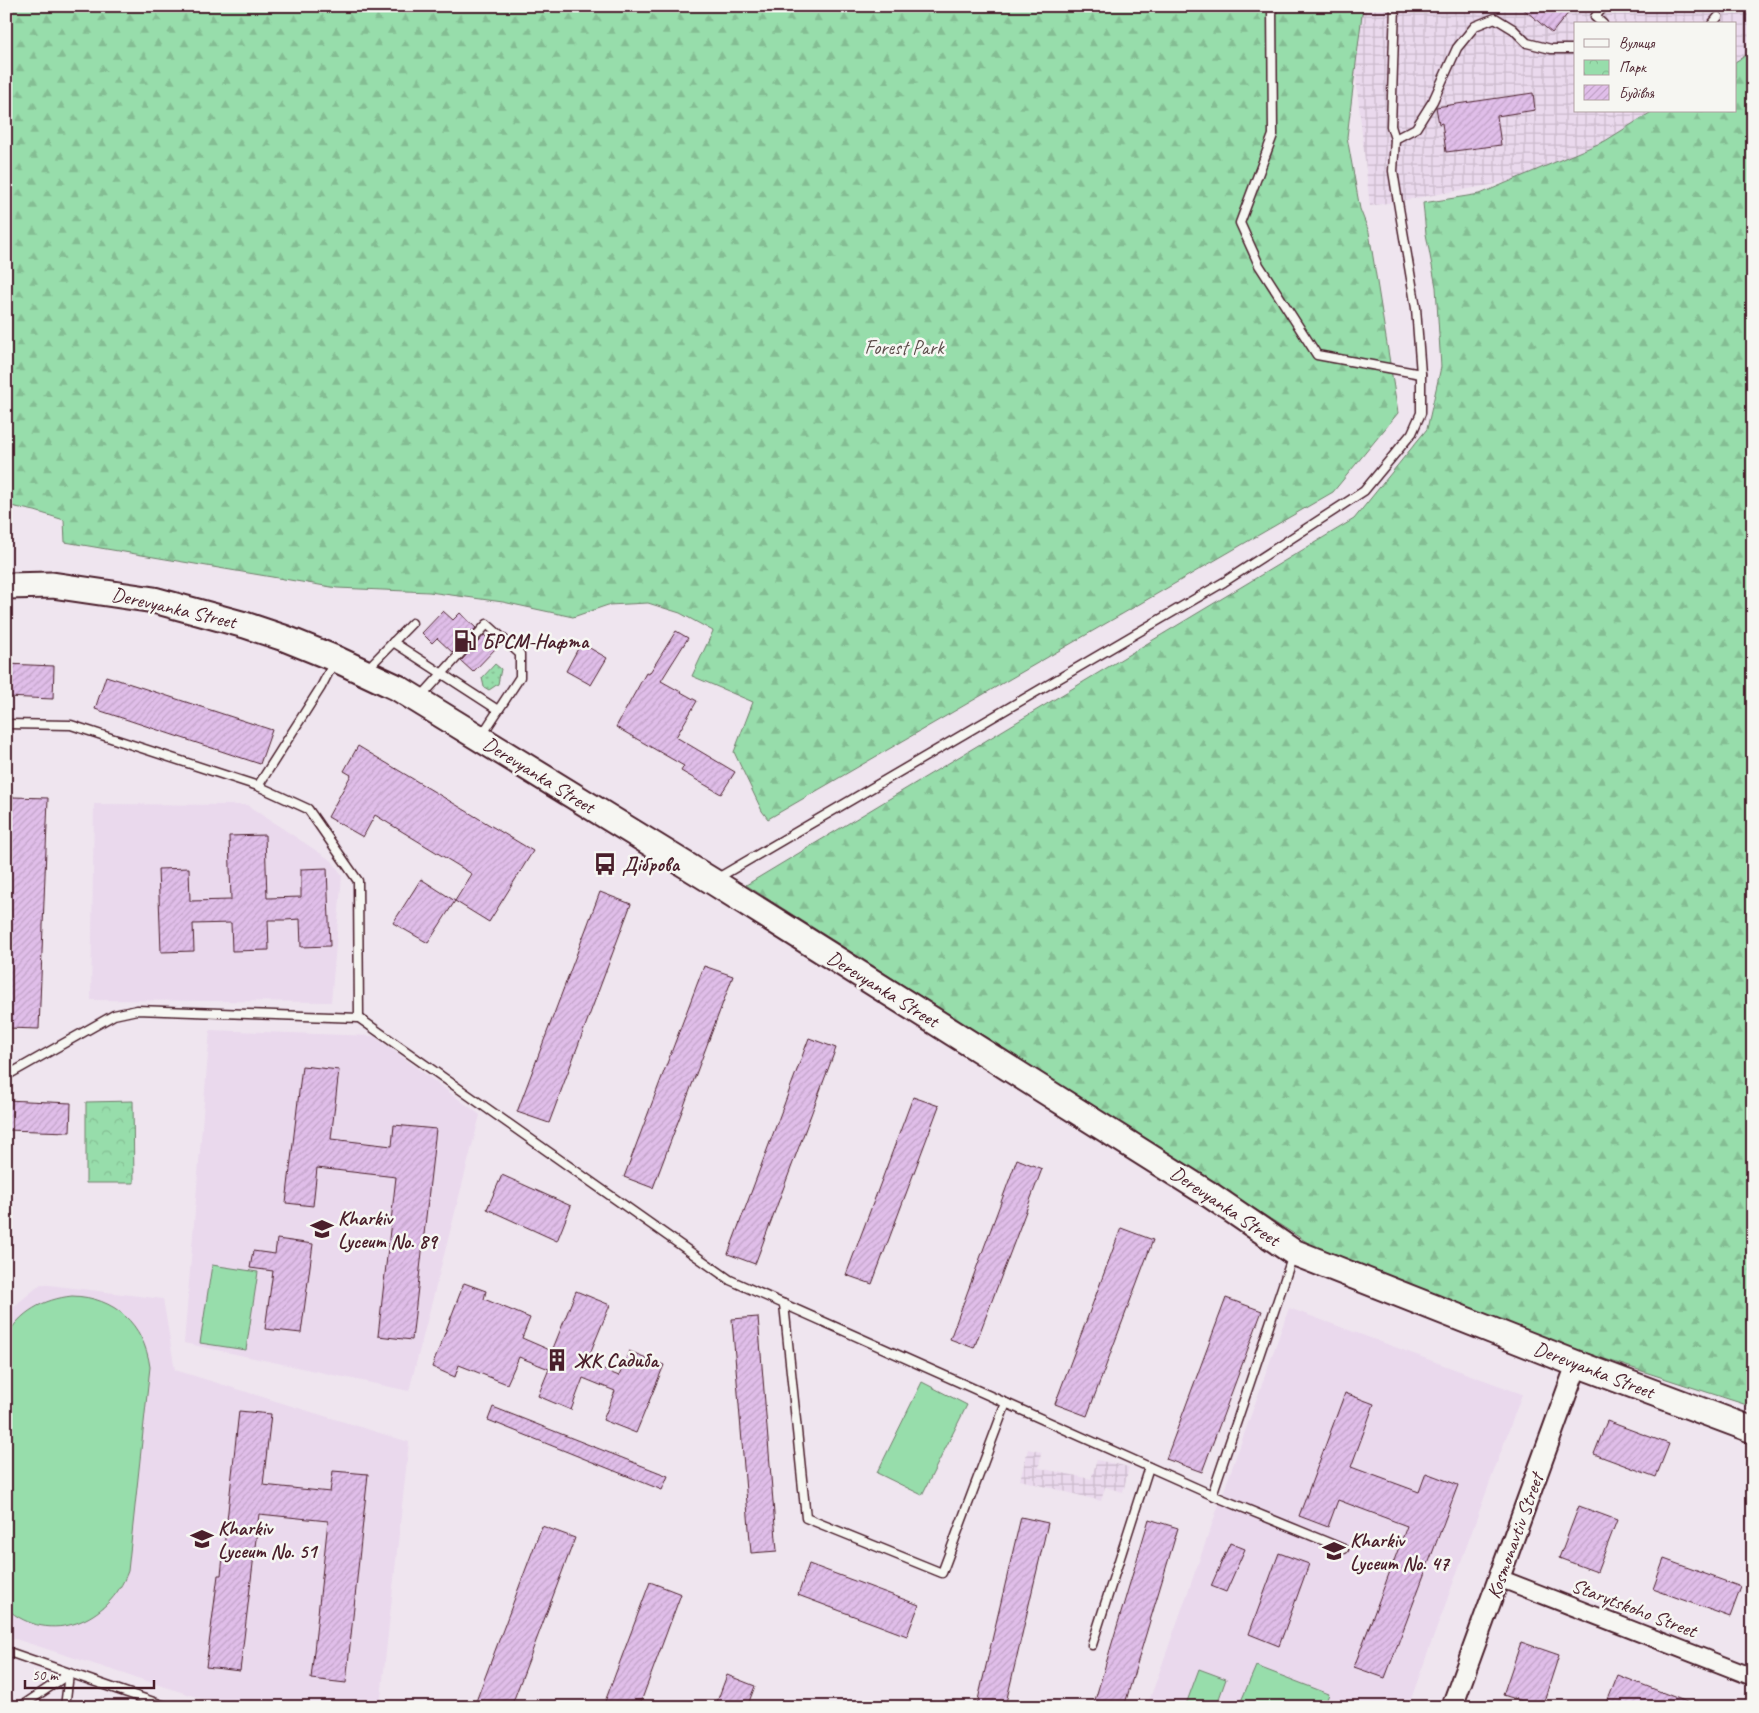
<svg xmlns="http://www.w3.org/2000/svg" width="1759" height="1713" viewBox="0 0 1759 1713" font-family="Caveat,sans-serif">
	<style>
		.built { fill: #ead9ed }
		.industrial { fill: url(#industrial-grid); fill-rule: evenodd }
		.grass { fill: url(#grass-dots); stroke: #707e6b }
		.forest { fill: url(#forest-firs); stroke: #707e6b }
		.park { fill: url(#park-crowns); stroke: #707e6b }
		.pitch { fill: #97ddab; stroke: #707e6b }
		.building { fill: url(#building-hatch); stroke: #4a1f2b }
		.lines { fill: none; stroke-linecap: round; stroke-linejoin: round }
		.service-casing { stroke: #4a1f2b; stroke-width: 11 }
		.minor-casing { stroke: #4a1f2b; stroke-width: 20 }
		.tertiary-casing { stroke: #4a1f2b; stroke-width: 24 }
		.primary-casing { stroke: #4a1f2b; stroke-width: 29 }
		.service { stroke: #f6f6f2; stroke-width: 8 }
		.minor { stroke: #f6f6f2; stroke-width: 16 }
		.tertiary { stroke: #f6f6f2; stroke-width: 20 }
		.primary { stroke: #f6f6f2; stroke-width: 25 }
		.labels { text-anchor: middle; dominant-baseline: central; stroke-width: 5; stroke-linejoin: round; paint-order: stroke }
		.park-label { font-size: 20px; fill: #5d4e4b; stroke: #f6f6f2 }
		.street-label { font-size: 20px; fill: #4a1f2b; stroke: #f6f6f2 }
		.poi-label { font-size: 20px; font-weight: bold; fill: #4a1f2b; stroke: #f6f6f2; text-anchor: start }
	</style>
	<defs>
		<pattern id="industrial-grid" width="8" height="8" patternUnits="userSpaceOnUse" patternTransform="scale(1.25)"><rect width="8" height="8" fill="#ead9ed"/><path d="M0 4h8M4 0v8" fill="none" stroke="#cabacb"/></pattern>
		<pattern id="grass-dots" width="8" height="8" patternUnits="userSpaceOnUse" patternTransform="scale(1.25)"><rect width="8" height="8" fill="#97ddab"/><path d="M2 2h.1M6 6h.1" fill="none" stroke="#84bd93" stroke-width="1.8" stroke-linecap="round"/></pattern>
		<pattern id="forest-firs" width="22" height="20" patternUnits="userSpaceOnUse" patternTransform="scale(1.25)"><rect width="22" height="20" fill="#97ddab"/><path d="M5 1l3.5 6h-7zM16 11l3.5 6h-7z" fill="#84bd93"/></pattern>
		<pattern id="park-crowns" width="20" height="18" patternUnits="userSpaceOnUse" patternTransform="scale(1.25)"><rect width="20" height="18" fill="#97ddab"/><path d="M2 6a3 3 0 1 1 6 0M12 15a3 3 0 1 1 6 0" fill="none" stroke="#84bd93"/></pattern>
		<pattern id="building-hatch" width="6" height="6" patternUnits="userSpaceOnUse" patternTransform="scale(1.25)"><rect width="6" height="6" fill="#e0bee9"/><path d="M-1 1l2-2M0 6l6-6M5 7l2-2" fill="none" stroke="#c2a3c8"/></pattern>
	</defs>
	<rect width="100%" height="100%" fill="#efe5ef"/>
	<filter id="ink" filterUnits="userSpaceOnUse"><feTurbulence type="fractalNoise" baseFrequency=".02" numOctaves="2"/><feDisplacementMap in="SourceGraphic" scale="10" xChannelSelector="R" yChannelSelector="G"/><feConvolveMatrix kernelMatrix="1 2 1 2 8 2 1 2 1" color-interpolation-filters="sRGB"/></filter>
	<g filter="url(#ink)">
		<g class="built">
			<polygon points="94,804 247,805 332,861 342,875 331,1002 91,1000"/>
			<polygon points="210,1030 374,1036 480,1115 409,1391 184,1343"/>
			<polygon points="41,1284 163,1299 175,1370 409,1442 380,1707 228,1707 6,1636 6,1313"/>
			<polygon points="1289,1308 1522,1394 1408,1707 1147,1707"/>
		</g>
		<g class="industrial">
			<path d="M 1348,6 L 1753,6 L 1753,139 L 1370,206 ZM 1575,24 L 1735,24 L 1735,111 L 1575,111 Z"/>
			<polygon points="1028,1449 1041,1452 1039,1468 1091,1479 1097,1460 1129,1467 1123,1492 1105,1487 1101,1501 1020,1480"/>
		</g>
		<polygon class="grass" points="495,664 501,669 498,684 489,690 484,687 482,678"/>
		<g class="forest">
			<polygon points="6,6 1363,6 1347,137 1360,209 1369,232 1398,413 1333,492 768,819 762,811 734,752 753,702 692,676 713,631 680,613 648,603 608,605 573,617 503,602 429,592 337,588 65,542 64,520 35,511 6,505"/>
			<polygon points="1753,51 1753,1407 1546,1340 1324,1253 746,885 1354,519 1427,429 1441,367 1436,287 1426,234 1423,203 1480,194 1605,141 1653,111 1735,111 1735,62"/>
		</g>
		<polygon class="park" points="133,1101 134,1183 86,1183 86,1102"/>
		<g class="pitch">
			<polygon points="212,1265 258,1272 246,1350 200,1343"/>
			<path d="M 72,1296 C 115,1297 144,1324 150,1367 L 128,1571 C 110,1621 50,1647 6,1608 L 6,1338 C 19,1312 44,1299 72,1296 Z"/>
			<polygon points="922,1382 967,1405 922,1495 877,1473"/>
			<polygon points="1256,1666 1329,1694 1324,1707 1239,1706"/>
			<polygon points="1199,1669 1226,1679 1216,1707 1185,1707"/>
		</g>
		<g class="building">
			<polygon points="1520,6 1574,6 1552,33"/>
			<polygon points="1533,93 1535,110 1497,116 1501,145 1446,152 1442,123 1439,124 1436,107"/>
			<polygon points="443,611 453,620 460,613 476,628 453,653 437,638 432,643 422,633"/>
			<polygon points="676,631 688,638 661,681 697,701 676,737 735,772 721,794 681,771 684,766 616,727 646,673 649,674"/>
			<polygon points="484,635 497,647 473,672 461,661"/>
			<polygon points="581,643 607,658 591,685 566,671"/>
			<polygon points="6,664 54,666 53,699 6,697"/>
			<polygon points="106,676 272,730 260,764 95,709"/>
			<polygon points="358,746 533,851 489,922 455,901 472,874 375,815 363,837 328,817 351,775 344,771"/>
			<polygon points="12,797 48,798 39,1029 6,1028 6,951"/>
			<polygon points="265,835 267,898 301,897 301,869 327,868 330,946 301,947 300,919 286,920 268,920 269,950 232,951 231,923 193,924 194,951 161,952 158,869 189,868 190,901 231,900 229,836"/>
			<polygon points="421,879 455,901 428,943 393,923"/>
			<polygon points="600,892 631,904 549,1123 517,1112"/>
			<polygon points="704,966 733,976 653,1188 624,1177"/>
			<polygon points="809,1038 836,1048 755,1264 728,1254"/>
			<polygon points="302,1066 339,1070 331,1139 392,1146 394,1125 436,1129 412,1340 378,1336 396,1177 317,1168 313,1206 286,1203"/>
			<polygon points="913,1097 939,1106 872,1284 846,1275"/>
			<polygon points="6,1100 71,1103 70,1132 6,1130"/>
			<polygon points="1017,1159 1042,1169 974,1348 950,1339"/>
			<polygon points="502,1175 571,1206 557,1241 487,1209"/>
			<polygon points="1121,1228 1153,1240 1087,1416 1055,1404"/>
			<polygon points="277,1239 313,1244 301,1333 265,1329 273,1271 250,1268 253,1251 275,1254"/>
			<polygon points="464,1283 486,1291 484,1299 530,1318 522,1338 552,1351 576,1291 610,1305 586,1363 619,1376 629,1351 664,1365 636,1433 603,1420 615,1391 583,1378 571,1410 538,1396 549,1369 519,1357 507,1384 459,1365 455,1377 432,1367"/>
			<polygon points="1226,1298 1262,1311 1202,1472 1166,1459"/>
			<polygon points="758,1317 777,1551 751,1553 732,1319"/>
			<polygon points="1345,1393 1374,1404 1351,1467 1419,1492 1426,1473 1458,1485 1385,1678 1354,1667 1407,1526 1338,1500 1328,1527 1299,1516"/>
			<polygon points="493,1407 668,1476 662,1490 488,1420"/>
			<polygon points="239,1411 271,1414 263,1485 330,1492 333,1471 368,1474 346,1683 311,1679 328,1521 259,1514 240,1671 206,1667 218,1575 221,1575"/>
			<polygon points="1607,1421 1669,1444 1656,1477 1594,1454"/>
			<polygon points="1579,1506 1617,1520 1597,1572 1559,1558"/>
			<polygon points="1021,1517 1048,1523 1005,1707 988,1707 977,1704"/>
			<polygon points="1149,1519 1178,1528 1124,1707 1093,1707"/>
			<polygon points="542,1526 575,1538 511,1707 483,1707 475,1704"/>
			<polygon points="1230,1543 1245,1549 1226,1592 1211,1586"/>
			<polygon points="1279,1553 1309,1564 1279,1646 1249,1634"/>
			<polygon points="1664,1559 1741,1587 1730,1617 1653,1589"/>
			<polygon points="809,1564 919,1605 907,1636 798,1595"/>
			<polygon points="650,1582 681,1594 639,1707 603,1707"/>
			<polygon points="1521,1642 1559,1655 1542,1707 1503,1695"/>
			<polygon points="727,1675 755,1686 747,1707 715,1707"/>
			<polygon points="1618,1675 1697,1706 1697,1707 1605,1707"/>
		</g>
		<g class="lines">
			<defs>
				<g id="service">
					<polyline points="1272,6 1273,135 1240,223 1259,265 1317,355 1421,374"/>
					<polyline points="1603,24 1595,17 1604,6"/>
					<polyline points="1712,24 1718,17"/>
					<polyline points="1395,139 1416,128 1433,101 1457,48 1475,26 1495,18 1513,29 1527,43 1551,49 1575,49"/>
					<polyline points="393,642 498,710"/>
					<polyline points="367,669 412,623"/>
					<polyline points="420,698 487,624 520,654 520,677 482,735"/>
					<polyline points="6,724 71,725 258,786 308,809 358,881 359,1018"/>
					<polyline points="258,786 321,687 334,662"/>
					<polyline points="716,879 1224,582 1364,491 1412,433 1421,413 1421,374 1416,308 1398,202 1393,171 1395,139 1391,126 1395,6"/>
					<polyline points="6,1076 114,1015 137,1010 359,1018 730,1280 1212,1495 1344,1549"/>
					<polyline points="784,1304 806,1518 942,1573 1006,1403"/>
					<polyline points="1212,1495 1293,1255"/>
					<polyline points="1092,1645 1149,1467"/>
					<polyline points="6,1651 168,1707"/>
					<polyline points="20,1707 69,1674 65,1707"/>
				</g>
				<polyline id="minor" points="1499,1578 1753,1677"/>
				<polyline id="tertiary" points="1452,1707 1577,1364"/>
				<polyline id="primary" points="6,586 52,585 154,600 245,625 284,638 336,659 398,688 712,881 1210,1195 1293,1252 1577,1364 1753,1430"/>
			</defs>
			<use href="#service" class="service-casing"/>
			<use href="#minor" class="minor-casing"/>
			<use href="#tertiary" class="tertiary-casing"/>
			<use href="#primary" class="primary-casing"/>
			<use href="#service" class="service"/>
			<use href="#minor" class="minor"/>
			<use href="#tertiary" class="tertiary"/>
			<use href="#primary" class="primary"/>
		</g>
	</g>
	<defs>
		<symbol id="fuel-bare" viewBox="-9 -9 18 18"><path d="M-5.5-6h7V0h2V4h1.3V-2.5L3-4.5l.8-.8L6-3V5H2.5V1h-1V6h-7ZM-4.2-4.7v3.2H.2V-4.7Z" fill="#4a1f2b" stroke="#f6f6f2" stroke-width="2.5" paint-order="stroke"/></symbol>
		<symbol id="bus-bare" viewBox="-9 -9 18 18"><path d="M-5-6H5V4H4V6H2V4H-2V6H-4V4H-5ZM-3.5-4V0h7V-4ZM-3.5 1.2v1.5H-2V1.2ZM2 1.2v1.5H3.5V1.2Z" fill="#4a1f2b" stroke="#f6f6f2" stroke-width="2.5" paint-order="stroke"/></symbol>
		<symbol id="school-bare" viewBox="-9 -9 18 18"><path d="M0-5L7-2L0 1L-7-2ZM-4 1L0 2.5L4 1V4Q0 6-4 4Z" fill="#4a1f2b" stroke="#f6f6f2" stroke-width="2.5" paint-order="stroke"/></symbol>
		<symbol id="building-bare" viewBox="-9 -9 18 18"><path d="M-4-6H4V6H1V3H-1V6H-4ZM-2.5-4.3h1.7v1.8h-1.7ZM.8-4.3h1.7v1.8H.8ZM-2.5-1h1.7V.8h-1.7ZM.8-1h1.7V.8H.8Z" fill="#4a1f2b" stroke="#f6f6f2" stroke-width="2.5" paint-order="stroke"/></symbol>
	</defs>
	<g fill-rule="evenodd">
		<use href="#fuel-bare" x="449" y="625" width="32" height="32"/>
		<use href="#bus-bare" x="589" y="848" width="32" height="32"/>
		<use href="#school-bare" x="306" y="1213" width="32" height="32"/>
		<use href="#building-bare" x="541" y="1344" width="32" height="32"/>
		<use href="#school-bare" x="186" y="1523" width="32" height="32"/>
		<use href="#school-bare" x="1318" y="1535" width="32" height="32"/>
	</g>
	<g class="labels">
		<g class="park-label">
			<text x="904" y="347">Forest Park</text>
		</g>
		<g class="street-label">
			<text transform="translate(174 608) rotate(13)">Derevyanka Street</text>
			<text transform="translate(539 775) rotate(32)">Derevyanka Street</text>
			<text transform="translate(883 989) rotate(32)">Derevyanka Street</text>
			<text transform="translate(1225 1206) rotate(34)">Derevyanka Street</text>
			<text transform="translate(1594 1370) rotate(21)">Derevyanka Street</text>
			<text transform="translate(1515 1536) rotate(-70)">Kosmonavtiv Street</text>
			<text transform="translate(1634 1608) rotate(21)">Starytskoho Street</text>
		</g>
		<g class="poi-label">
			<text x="482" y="641">БРСМ-Нафта</text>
			<text x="622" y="864">Діброва</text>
			<text x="338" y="1218">Kharkiv<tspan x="338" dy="23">Lyceum No. 89</tspan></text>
			<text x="574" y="1360">ЖК Садиба</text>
			<text x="218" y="1528">Kharkiv<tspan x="218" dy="23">Lyceum No. 51</tspan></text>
			<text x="1350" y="1540">Kharkiv<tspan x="1350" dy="23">Lyceum No. 47</tspan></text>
		</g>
	</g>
	<rect width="1759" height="1713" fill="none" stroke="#f6f6f2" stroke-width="25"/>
	<rect x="12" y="12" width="1734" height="1688" fill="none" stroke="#4a1f2b" stroke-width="2" filter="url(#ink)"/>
	<rect x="1574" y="22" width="162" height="90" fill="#f6f6f2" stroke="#b1a0a2"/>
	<rect x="1584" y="39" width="25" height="8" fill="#f6f6f2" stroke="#b1a0a2"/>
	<text x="1619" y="48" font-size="15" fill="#4a1f2b">Вулиця</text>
	<rect x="1584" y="60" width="25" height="15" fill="url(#park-crowns)" stroke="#b1a0a2"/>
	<text x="1619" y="72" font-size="15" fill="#4a1f2b">Парк</text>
	<rect x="1584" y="85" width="25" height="15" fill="url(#building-hatch)" stroke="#b1a0a2"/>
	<text x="1619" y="98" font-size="15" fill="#4a1f2b">Будівля</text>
	<path d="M25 1680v8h129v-8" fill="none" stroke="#4a1f2b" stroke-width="2.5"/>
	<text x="32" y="1680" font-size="15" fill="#4a1f2b" stroke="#f6f6f2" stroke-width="4" paint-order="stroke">50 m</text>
</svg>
